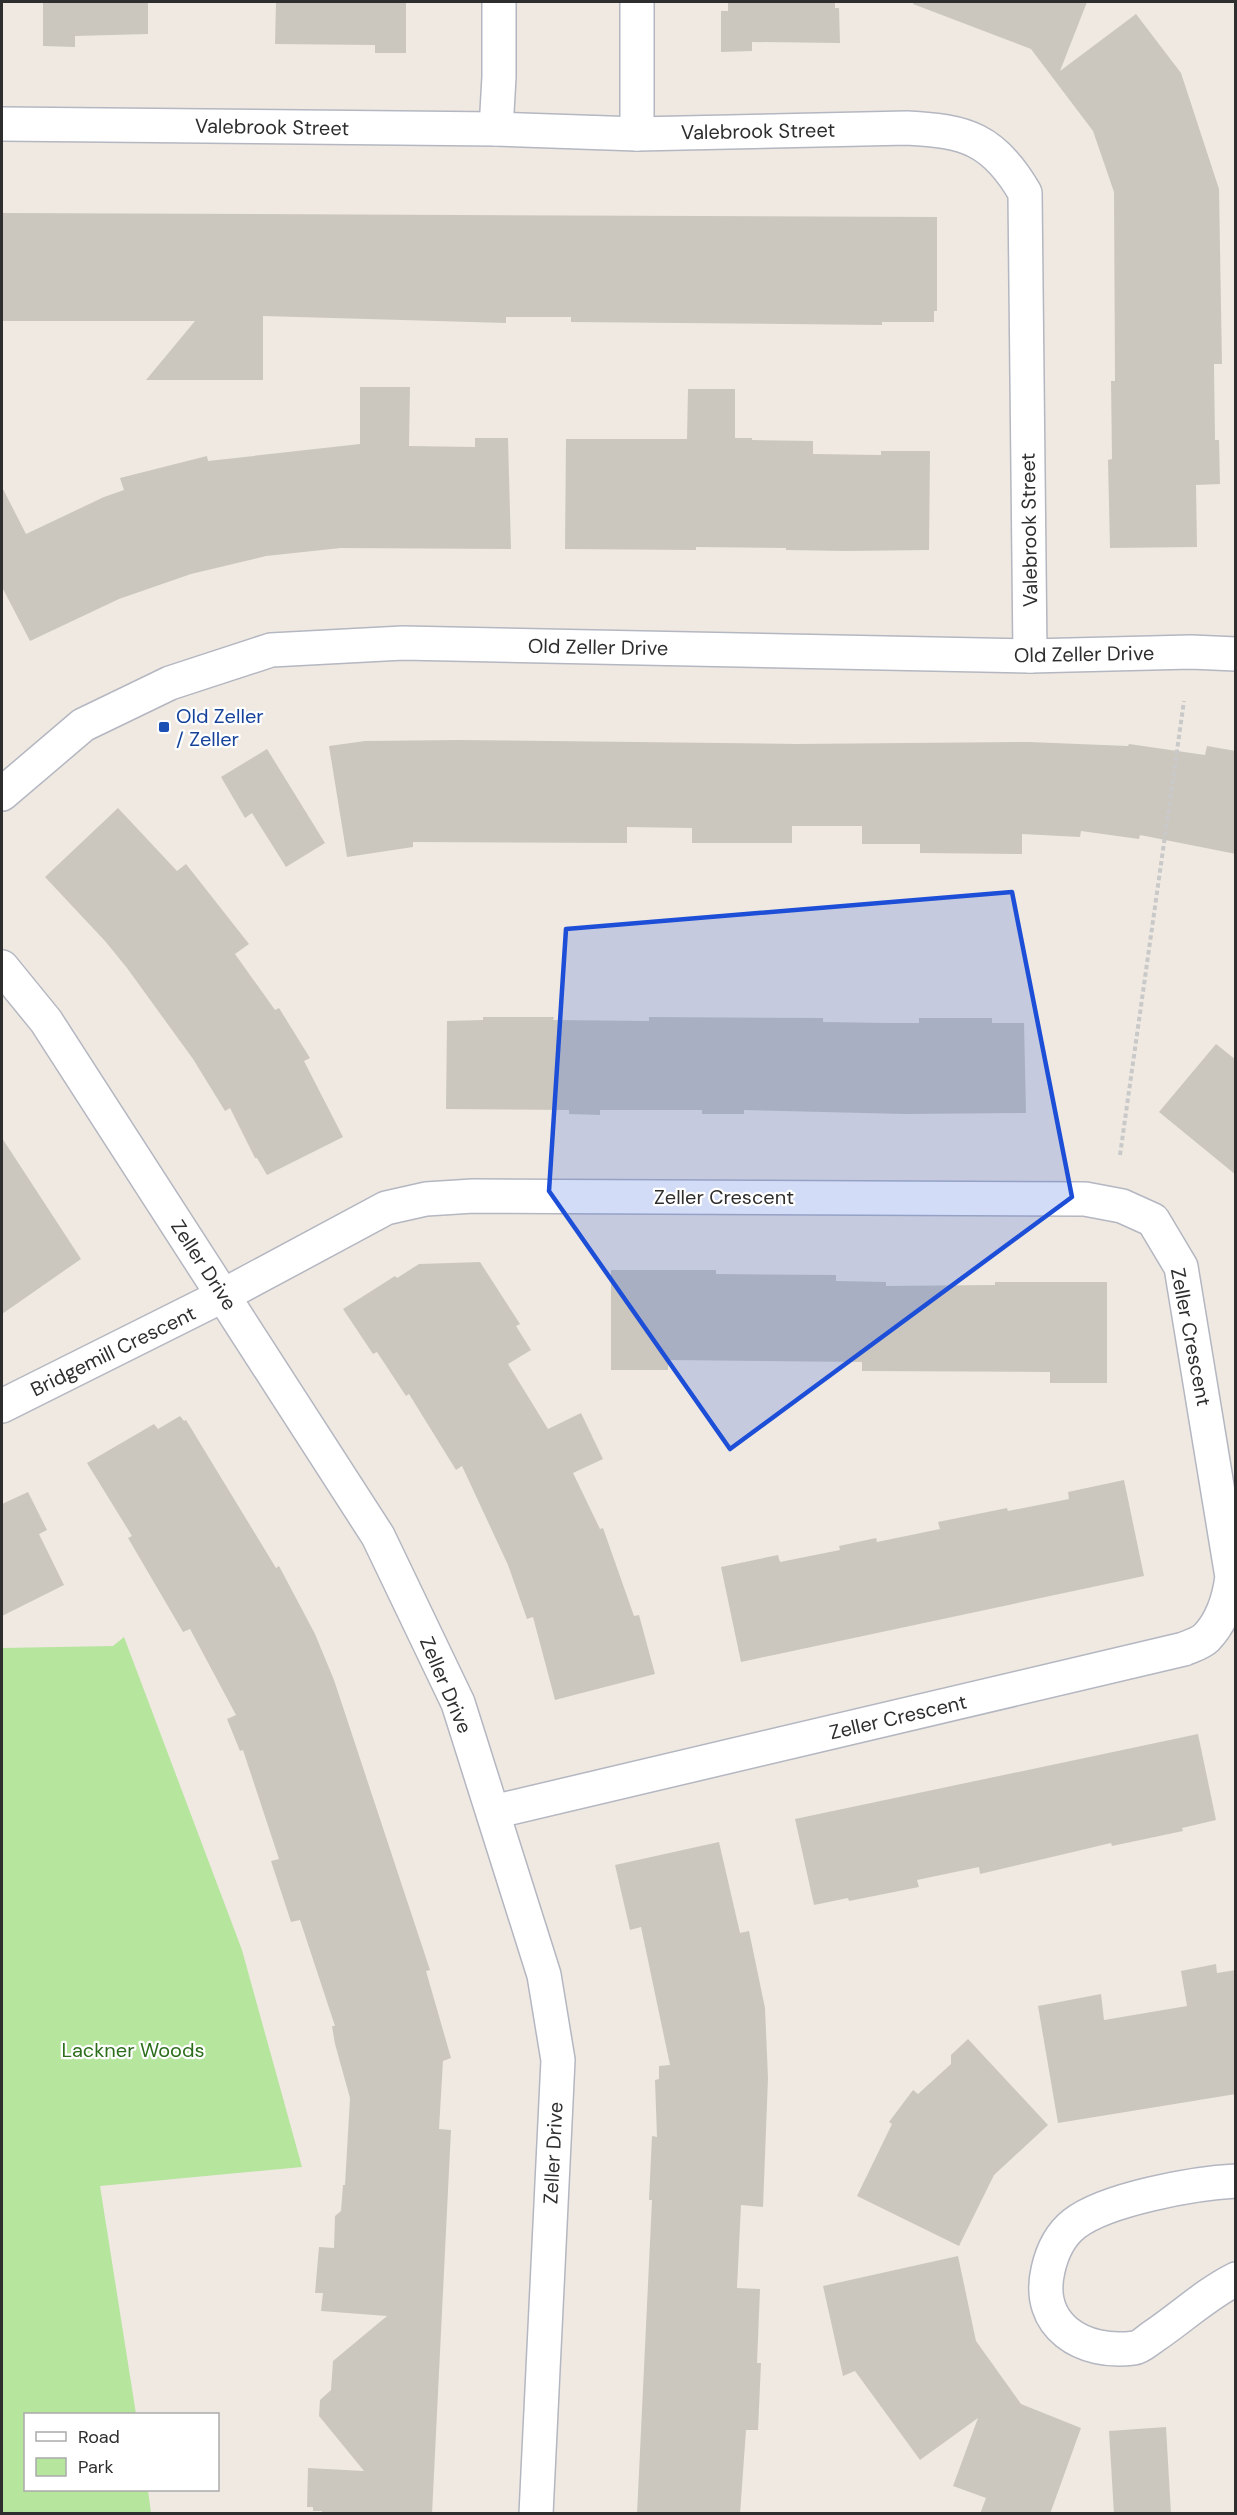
<svg xmlns="http://www.w3.org/2000/svg" width="1237" height="2515" viewBox="0 0 1237 2515" font-family="'DM Sans',sans-serif">
	<style>
		.green { fill: #b6e59e }
		.building { fill: #cbc7bf }
		.lines { fill: none; stroke-linecap: round; stroke-linejoin: round }
		.minor-casing { stroke: #b4b7c1; stroke-width: 36 }
		.path { stroke: #c9c9c9; stroke-width: 4; stroke-dasharray: 4.5 3; stroke-linecap: butt }
		.minor { stroke: #fff; stroke-width: 33 }
		.marked { fill: #1d4ed8; fill-opacity: 0.2; stroke: #1d4ed8; stroke-width: 4.5; stroke-linejoin: round }
		.transit-dot { fill: #1a4fb4; stroke: #fff; stroke-width: 2 }
		.labels { text-anchor: middle; dominant-baseline: central; stroke-width: 4.5; stroke-linejoin: round; paint-order: stroke }
		.street-label { font-size: 20px; fill: #2e2e2e; stroke: #fff }
		.transit-label { font-size: 20px; fill: #164399; stroke: #fff; text-anchor: start }
		.park-label { font-size: 20px; fill: #2c6e1b; stroke: #fff }
	</style>
	<rect width="100%" height="100%" fill="#efe9e1"/>
	<polygon class="green" points="124,1637 242,1950 302,2167 100,2186 136,2414 26,2414 26,2490 148,2490 151,2513 2,2513 2,1648 113,1646"/>
	<g class="building">
		<polygon points="43,2 148,2 148,34 75,36 75,47 43,46"/>
		<polygon points="276,2 406,2 406,53 375,53 375,45 275,44"/>
		<polygon points="728,2 835,2 835,8 839,8 840,43 752,42 752,51 721,52 721,11 728,11"/>
		<polygon points="914,2 1087,2 1060,71 1136,14 1181,73 1219,189 1222,364 1214,364 1215,440 1219,440 1220,484 1196,485 1197,547 1110,548 1108,460 1112,459 1111,381 1115,381 1114,192 1093,131 1031,49 913,4"/>
		<polygon points="2,213 937,217 937,311 934,311 934,322 882,322 882,325 571,322 571,317 506,317 506,323 263,316 263,380 146,380 195,321 2,321"/>
		<polygon points="360,387 410,387 409,446 475,447 475,438 508,438 511,549 341,548 266,556 191,574 119,599 30,641 2,587 2,487 26,534 104,497 124,490 120,478 207,456 208,461 360,444"/>
		<polygon points="688,389 735,389 735,438 752,438 752,440 813,441 813,454 881,455 881,451 930,451 929,550 846,551 786,550 786,548 696,547 696,550 565,549 566,439 687,439"/>
		<polygon points="458,740 797,744 1029,742 1128,746 1129,744 1205,755 1207,746 1236,751 1236,854 1140,835 1139,839 1081,831 1080,837 1022,834 1022,854 920,853 920,844 862,844 862,826 792,826 792,843 692,843 692,828 627,827 627,843 413,842 413,847 347,857 329,746 365,741"/>
		<polygon points="267,749 325,843 286,867 252,813 245,818 221,777"/>
		<polygon points="118,808 177,871 186,864 249,944 235,954 275,1010 279,1008 310,1058 304,1061 343,1137 267,1175 257,1158 255,1158 230,1108 225,1111 193,1059 127,968 105,941 45,877"/>
		<polygon points="483,1017 554,1017 553,1020 649,1021 649,1017 823,1018 823,1022 887,1023 919,1023 919,1018 992,1018 992,1023 1024,1023 1026,1113 905,1114 744,1110 744,1114 702,1114 702,1110 600,1110 600,1115 569,1114 569,1110 446,1109 447,1021 483,1020"/>
		<polygon points="1216,1044 1236,1060 1236,1175 1159,1112"/>
		<polygon points="2,1138 81,1259 2,1314"/>
		<polygon points="480,1262 520,1324 516,1326 531,1350 508,1364 548,1429 581,1413 603,1459 573,1473 600,1529 603,1528 634,1616 639,1615 655,1674 555,1700 533,1617 527,1619 508,1565 462,1466 456,1470 409,1394 406,1396 377,1352 373,1354 343,1309 395,1276 397,1278 419,1264"/>
		<polygon points="611,1270 716,1270 716,1274 836,1275 836,1281 886,1282 886,1286 995,1285 995,1282 1107,1282 1107,1383 1050,1383 1050,1372 862,1371 862,1362 668,1360 668,1370 611,1370"/>
		<polygon points="180,1416 184,1421 186,1420 276,1568 279,1566 315,1634 334,1680 430,1970 426,1971 451,2058 443,2061 439,2129 451,2130 432,2514 322,2514 322,2511 313,2511 313,2507 307,2507 308,2468 364,2471 319,2416 320,2400 331,2390 333,2361 387,2316 321,2311 323,2293 315,2293 319,2247 334,2248 335,2216 341,2211 343,2185 345,2185 350,2098 335,2044 332,2026 335,2026 300,1920 291,1922 271,1861 279,1859 243,1750 240,1751 227,1719 236,1715 190,1629 183,1632 128,1538 132,1536 87,1463 154,1424 158,1429"/>
		<polygon points="1124,1480 1144,1576 741,1662 721,1567 778,1555 780,1562 840,1550 839,1546 876,1538 877,1542 940,1529 938,1522 1007,1508 1008,1511 1069,1499 1068,1492"/>
		<polygon points="28,1492 47,1530 39,1534 64,1585 2,1616 2,1504"/>
		<polygon points="1198,1734 1216,1820 1182,1828 1183,1831 1112,1846 1111,1843 980,1874 979,1867 917,1880 919,1887 849,1901 848,1898 814,1905 795,1819"/>
		<polygon points="719,1842 740,1933 749,1931 765,2008 768,2078 763,2207 741,2205 737,2288 760,2289 757,2363 761,2363 758,2430 746,2430 740,2514 637,2514 652,2200 649,2200 652,2136 657,2137 655,2080 659,2079 659,2066 670,2065 641,1927 630,1930 615,1865"/>
		<polygon points="1216,1964 1217,1973 1236,1970 1236,2094 1058,2123 1038,2006 1101,1994 1104,2020 1187,2006 1181,1971"/>
		<polygon points="968,2039 1048,2125 994,2175 959,2246 857,2196 892,2124 889,2122 913,2090 918,2094 951,2064 951,2055"/>
		<polygon points="958,2256 976,2341 1021,2404 1081,2428 1050,2514 980,2514 986,2498 953,2486 978,2418 920,2460 855,2371 843,2376 823,2286"/>
		<polygon points="1166,2427 1171,2514 1114,2514 1109,2431"/>
	</g>
	<g class="lines">
		<defs>
			<g id="minor">
				<polyline points="637,2 637,134"/>
				<path d="M 2,124 L 496,129 L 637,134 L 907,128 C 966,131 994,139 1025,193 L 1030,656"/>
				<polyline points="496,129 499,77 499,2"/>
				<polyline points="2,794 83,725 170,683 271,650 403,643 1030,656 1191,652 1236,654"/>
				<polyline points="2,967 46,1021 378,1536 458,1703 544,1975 558,2060 536,2514"/>
				<path d="M 2,1406 L 224,1295 L 386,1208 L 426,1199 L 473,1196 L 1085,1199 L 1122,1206 L 1153,1220 L 1181,1267 L 1232,1577 C 1229,1599 1222,1622 1206,1638 C 1201,1643 1191,1646 1184,1649 L 493,1812"/>
				<path d="M 1236,2181 C 1195,2183 1106,2199 1074,2224 C 1059,2236 1052,2252 1048,2270 C 1035,2326 1083,2355 1134,2348 C 1141,2347 1148,2340 1154,2336 C 1181,2318 1206,2294 1236,2279"/>
			</g>
		</defs>
		<use href="#minor" class="minor-casing"/>
		<polyline class="path" points="1120,1155 1184,701"/>
		<use href="#minor" class="minor"/>
	</g>
	<path class="marked" d="M 1012,892 L 1072,1197 L 730,1449 L 549,1191 L 566,929 Z"/>
	<rect class="transit-dot" x="158" y="721" width="12" height="12" rx="3"/>
	<g class="labels">
		<g class="street-label">
			<text transform="translate(272 127) rotate(1)">Valebrook Street</text>
			<text transform="translate(758 131) rotate(-1)">Valebrook Street</text>
			<text transform="translate(1029 530) rotate(-91)">Valebrook Street</text>
			<text transform="translate(598 647) rotate(1)">Old Zeller Drive</text>
			<text transform="translate(1084 654) rotate(-1)">Old Zeller Drive</text>
			<text x="724" y="1197">Zeller Crescent</text>
			<text transform="translate(204 1265) rotate(57)">Zeller Drive</text>
			<text transform="translate(1191 1337) rotate(79)">Zeller Crescent</text>
			<text transform="translate(113 1351) rotate(-26)">Bridgemill Crescent</text>
			<text transform="translate(446 1685) rotate(67)">Zeller Drive</text>
			<text transform="translate(898 1717) rotate(-13)">Zeller Crescent</text>
			<text transform="translate(553 2153) rotate(-87)">Zeller Drive</text>
		</g>
		<g class="transit-label">
			<text x="176" y="716">Old Zeller<tspan x="176" dy="23">/ Zeller</tspan></text>
		</g>
		<g class="park-label">
			<text x="133" y="2050">Lackner Woods</text>
		</g>
	</g>
	<rect width="1237" height="2515" fill="none" stroke="#2e2e2e" stroke-width="6"/>
	<rect x="24" y="2413" width="195" height="78" fill="#ffffff" stroke="#ababab" stroke-width="1.5"/>
	<rect x="36" y="2432" width="30" height="9" fill="#ffffff" stroke="#ababab" stroke-width="1.5"/>
	<text x="78" y="2443" font-size="18" fill="#2e2e2e">Road</text>
	<rect x="36" y="2458" width="30" height="18" fill="#b6e59e" stroke="#ababab" stroke-width="1.5"/>
	<text x="78" y="2473" font-size="18" fill="#2e2e2e">Park</text>
</svg>
